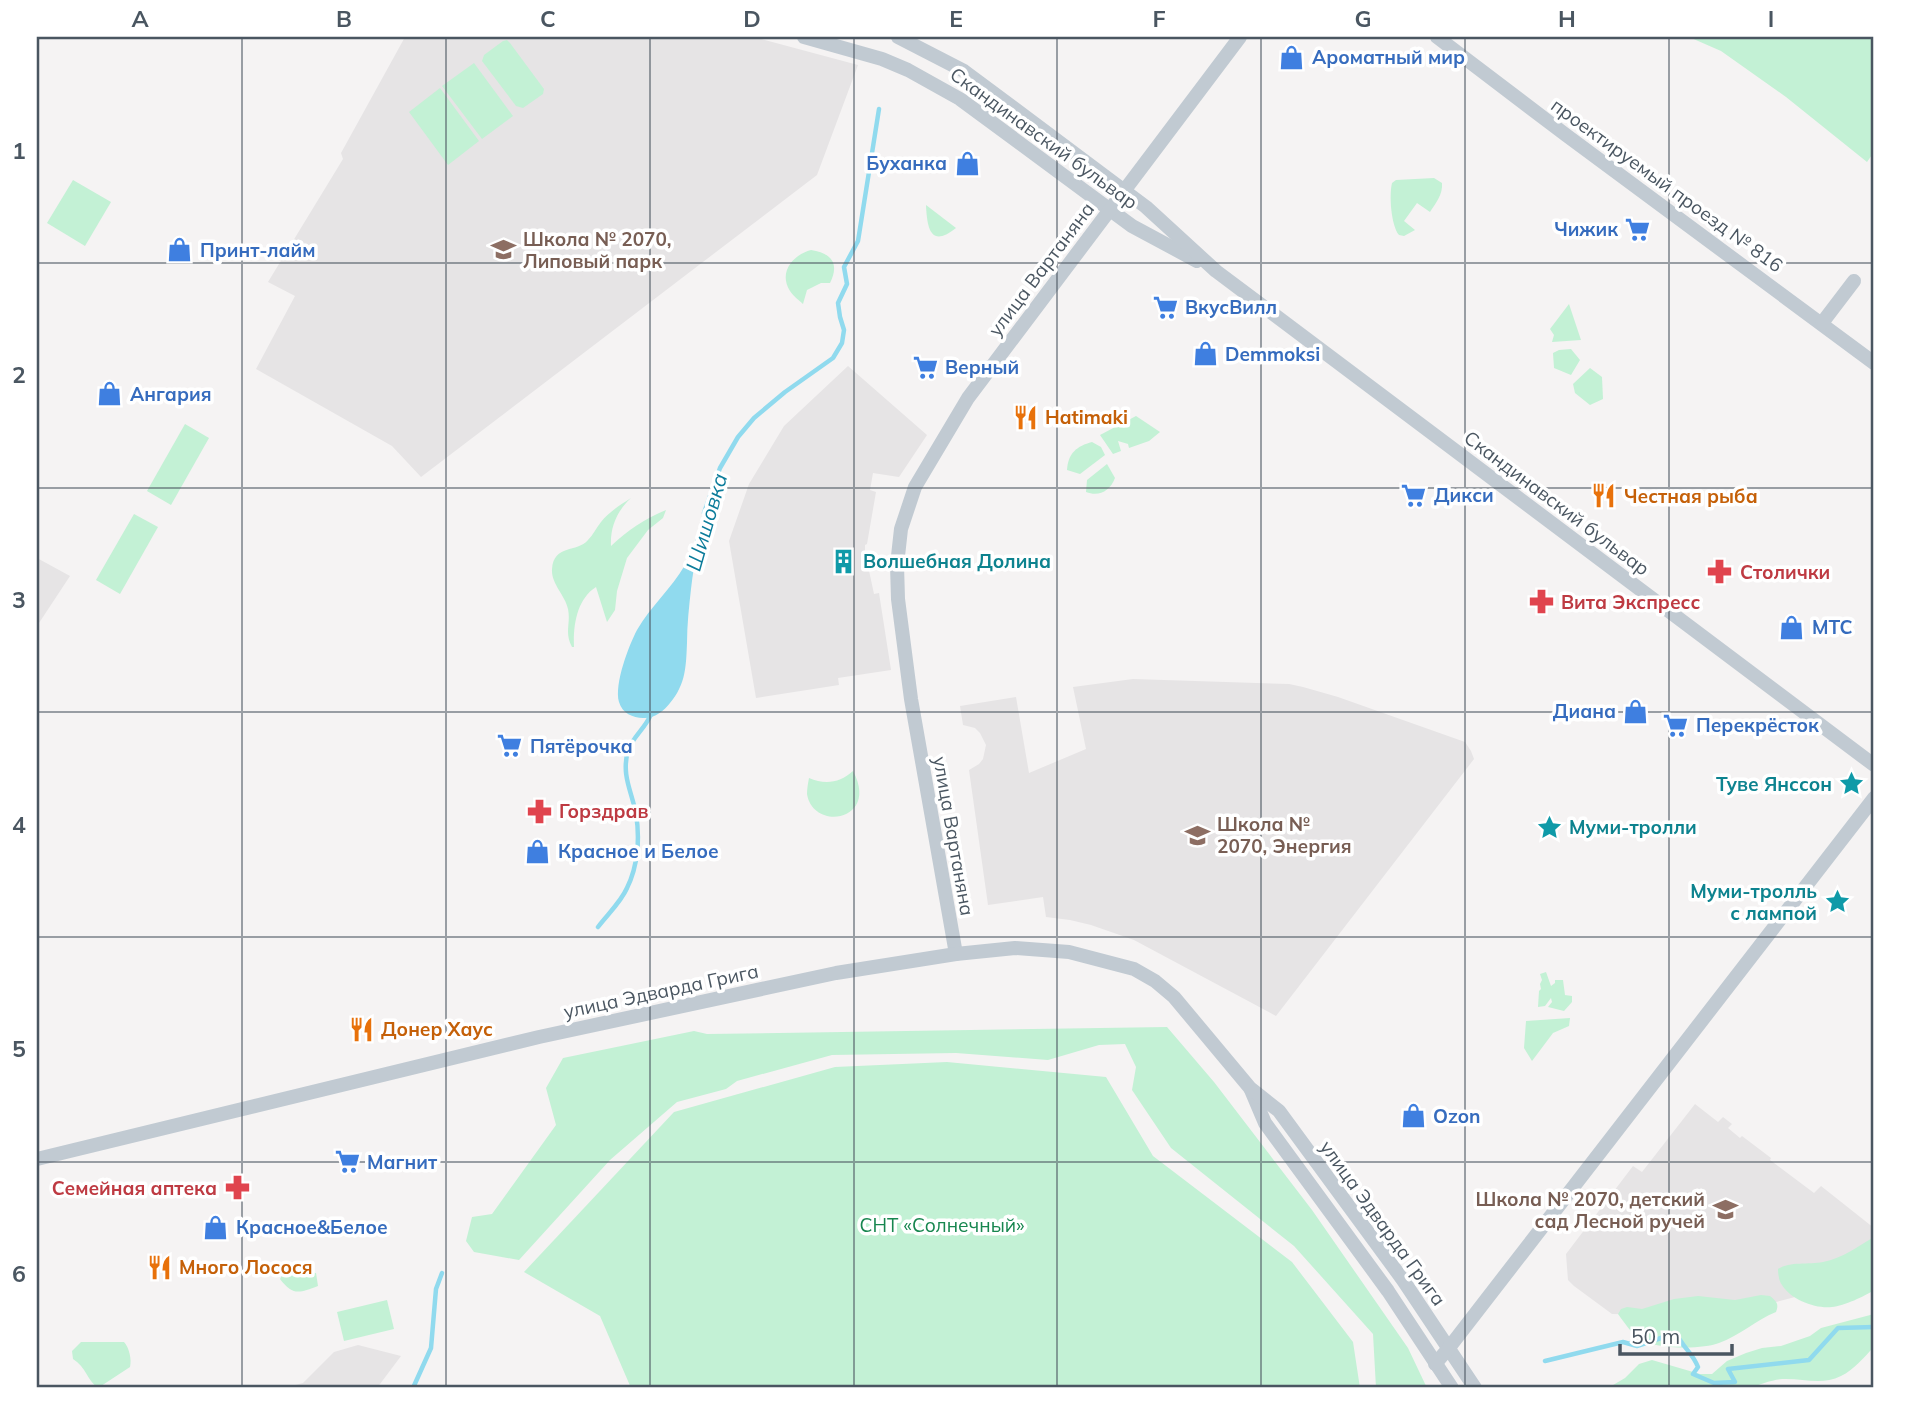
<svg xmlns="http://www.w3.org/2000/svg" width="1911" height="1425" viewBox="0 0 1911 1425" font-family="Mulish,sans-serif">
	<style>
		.education { fill: #e6e4e5 }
		.green { fill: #c3f1d5 }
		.water { fill: #90daee }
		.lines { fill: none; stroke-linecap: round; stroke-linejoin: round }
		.stream { stroke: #90daee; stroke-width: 4.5 }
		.minor { stroke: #c1cad2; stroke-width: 14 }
		.grid { fill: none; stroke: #4a5661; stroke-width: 2; stroke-opacity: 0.55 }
		.labels { text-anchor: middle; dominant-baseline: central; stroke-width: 7; stroke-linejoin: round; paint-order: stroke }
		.shop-label { font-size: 19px; font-weight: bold; fill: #366cbe; stroke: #fff; text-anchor: start }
		.street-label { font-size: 19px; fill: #4a5661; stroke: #fff }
		.education-label { font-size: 19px; font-weight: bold; fill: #785e54; stroke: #fff; text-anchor: start }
		.food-label { font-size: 19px; font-weight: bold; fill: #c56008; stroke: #fff; text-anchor: start }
		.culture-label { font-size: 19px; font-weight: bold; fill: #0d838f; stroke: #fff; text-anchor: start }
		.health-label { font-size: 19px; font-weight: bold; fill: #be3a42; stroke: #fff; text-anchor: start }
		.park-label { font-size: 19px; fill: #17864f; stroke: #fff }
		.water-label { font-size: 21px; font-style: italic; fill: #0c7c9b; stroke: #fff }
		.neatline { fill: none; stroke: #4a5661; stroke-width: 2.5 }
		.grid-label { font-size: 23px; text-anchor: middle; font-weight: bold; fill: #4a5661 }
	</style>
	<rect width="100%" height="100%" fill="#f5f3f3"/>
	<g class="education">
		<polygon points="405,37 754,37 858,65 817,175 421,477 392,446 256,369 295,296 268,282 343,159 341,153"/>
		<polygon points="848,366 927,435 899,477 873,473 870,490 876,492 867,544 865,545 865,566 868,566 874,594 879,593 891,670 838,678 839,685 756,698 729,541 749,484 784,426"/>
		<polygon points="37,558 70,576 37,626"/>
		<polygon points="1133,679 1289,684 1303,687 1338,697 1465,742 1471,751 1474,759 1276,1016 1134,940 1091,925 1070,920 1046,917 1043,897 988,905 969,770 979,764 983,759 986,745 980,733 975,728 963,725 960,706 1016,697 1029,773 1086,749 1073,687"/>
		<polygon points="1695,1104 1718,1122 1723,1117 1732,1124 1728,1128 1740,1138 1742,1136 1771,1158 1770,1160 1814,1193 1821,1186 1874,1228 1874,1267 1795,1297 1724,1316 1612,1314 1574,1286 1568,1280 1566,1254 1633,1166 1642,1172"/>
		<polygon points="358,1345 401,1356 377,1388 284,1388 303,1383 334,1352"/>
	</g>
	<g class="green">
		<polygon points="1689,37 1874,37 1874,152 1867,162 1786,97 1721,51"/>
		<polygon points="503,41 507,40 510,43 544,89 543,94 523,108 516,106 482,61 484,55"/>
		<polygon points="474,63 513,116 482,139 442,86"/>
		<polygon points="440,88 479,141 448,165 409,112"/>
		<path d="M 1434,178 L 1442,183 C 1443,194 1436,203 1430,212 L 1417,203 L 1404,221 L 1415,230 L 1404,236 L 1399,235 C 1391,225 1389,195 1392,183 L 1396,180 Z"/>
		<polygon points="73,180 111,202 85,246 47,223"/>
		<path d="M 926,205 L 956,228 C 930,249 927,227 926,205 Z"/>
		<path d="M 811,250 C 831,253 840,263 830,283 L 821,283 L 807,290 L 803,304 C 799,300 793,296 790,291 C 778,272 793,255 811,250 Z"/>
		<polygon points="1569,304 1581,340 1552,342 1554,335 1550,329"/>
		<polygon points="1571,349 1580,360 1571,375 1554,368 1553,353 1559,350"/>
		<polygon points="1590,368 1602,377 1603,399 1590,405 1575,393 1573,384"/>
		<polygon points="1136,416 1160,432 1149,441 1129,448 1128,444 1118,441 1121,451 1113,454 1100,435"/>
		<polygon points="185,424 209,438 171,505 147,491"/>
		<path d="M 1092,442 L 1101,447 L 1105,455 L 1080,474 L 1067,470 C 1068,453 1077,446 1092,442 Z"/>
		<path d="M 1107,464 L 1115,478 C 1110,491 1099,497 1086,492 L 1087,480 Z"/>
		<path d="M 631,498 C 617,511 610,527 611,546 C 628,530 644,519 666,510 L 663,518 L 648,530 L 627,558 L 617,591 L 615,610 L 607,622 L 596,587 C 577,599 573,625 574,647 L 572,647 C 564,632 571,624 568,609 C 565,595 551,584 552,569 C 554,544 577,553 588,540 C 593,535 596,528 601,522 C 609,512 620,505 631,498 Z"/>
		<polygon points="134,514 158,527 120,594 96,580"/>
		<path d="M 853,771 C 880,821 813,832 807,794 C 807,789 808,783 809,778 C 825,785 840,783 853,771 Z"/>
		<polygon points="1546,972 1551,986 1555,983 1555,980 1563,980 1565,995 1572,996 1572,1002 1564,1011 1548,1007 1552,1002 1551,998 1545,1006 1538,1007 1539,991 1541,989 1540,984 1542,980 1540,974"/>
		<polygon points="1570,1018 1569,1026 1553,1033 1532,1061 1524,1048 1526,1021"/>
		<polygon points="1167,1027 1214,1082 1312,1210 1408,1348 1427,1388 1376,1388 1373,1334 1294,1246 1171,1148 1132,1090 1136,1067 1125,1044 1099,1045 1048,1060 956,1053 832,1055 737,1081 726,1089 677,1102 610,1160 519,1260 474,1252 466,1241 472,1217 492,1214 556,1125 546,1088 563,1058 694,1031 707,1034"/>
		<polygon points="947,1062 1106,1077 1153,1156 1292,1262 1353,1342 1360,1388 631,1388 600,1316 524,1272 674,1112 835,1067"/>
		<path d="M 1874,1237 L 1874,1290 C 1865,1296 1844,1306 1832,1307 C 1816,1309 1791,1300 1782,1285 C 1779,1281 1778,1274 1778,1269 C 1790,1261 1809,1265 1823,1262 C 1843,1258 1857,1247 1874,1237 Z"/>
		<path d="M 285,1270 L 316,1273 L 318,1286 C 299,1293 293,1296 280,1279 Z"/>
		<path d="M 1761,1295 L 1770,1296 C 1777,1302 1779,1304 1776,1312 C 1756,1320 1739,1336 1719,1343 C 1701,1350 1655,1349 1639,1339 C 1631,1333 1624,1322 1618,1314 L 1621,1309 L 1627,1307 L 1642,1309 L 1674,1299 L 1698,1296 L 1735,1300 Z"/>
		<polygon points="387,1300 394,1329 344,1341 337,1312"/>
		<path d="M 1874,1314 L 1874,1347 C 1864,1357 1854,1370 1841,1376 C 1821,1386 1803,1378 1782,1379 C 1772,1380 1760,1384 1751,1388 L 1608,1388 L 1625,1378 L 1639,1364 L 1652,1360 L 1700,1374 L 1712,1374 L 1727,1361 L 1746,1353 L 1762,1348 L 1781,1346 L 1810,1336 L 1821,1328 Z"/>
		<path d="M 81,1342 L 124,1342 C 129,1347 132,1360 130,1367 L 98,1388 C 87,1380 86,1367 73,1359 L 72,1351 Z"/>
	</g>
	<path class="water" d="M 705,510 C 700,536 694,563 691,589 C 689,607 687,625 687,643 C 686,666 686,684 670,703 C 664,711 654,719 643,718 C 633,718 622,713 619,702 C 614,684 629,645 637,630 C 651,606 671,589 685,565 C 694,549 699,528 705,510 Z"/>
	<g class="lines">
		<g class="stream">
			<polyline points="704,513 720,468 738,437 754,418 785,392 833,358 842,343 844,330 840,317 838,303 847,284 844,267 858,241 879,109"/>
			<path d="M 598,927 C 607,915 621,902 627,888 C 638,866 640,838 636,814 C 632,792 621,775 628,751 C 632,737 646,728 651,714"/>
			<path d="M 1545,1361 L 1623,1342 L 1637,1346 L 1676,1333 C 1683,1348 1692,1352 1698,1367 L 1693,1374 L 1714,1383 L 1735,1382 L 1728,1369 L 1809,1360 L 1838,1328 L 1874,1327"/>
			<polyline points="413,1388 431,1348 436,1289 442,1273"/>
		</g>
		<g class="minor">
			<polyline points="804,37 882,59 908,70 960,99 1132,226 1197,261"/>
			<polyline points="898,37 964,71 1146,207 1216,271 1874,765"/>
			<polyline points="1437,37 1566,135 1874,363"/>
			<polyline points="1822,323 1854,281"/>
			<polyline points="956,954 911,699 898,599 897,565 901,529 915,487 968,398 1240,37"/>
			<polyline points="1251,1090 1265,1123 1388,1291 1452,1388"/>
			<polyline points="37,1159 539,1037 836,973 956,954 1015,948 1069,952 1134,969 1155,981 1174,997 1250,1088 1279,1111 1403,1280 1475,1388"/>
			<polyline points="1435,1364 1448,1349 1874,798"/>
		</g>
	</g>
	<path class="grid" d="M 242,37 L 242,1388M 446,37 L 446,1388M 650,37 L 650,1388M 854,37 L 854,1388M 1057,37 L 1057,1388M 1261,37 L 1261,1388M 1465,37 L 1465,1388M 1669,37 L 1669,1388M 37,263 L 1874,263M 37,488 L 1874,488M 37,712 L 1874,712M 37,937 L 1874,937M 37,1162 L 1874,1162"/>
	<defs>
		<symbol id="shop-bare" viewBox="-9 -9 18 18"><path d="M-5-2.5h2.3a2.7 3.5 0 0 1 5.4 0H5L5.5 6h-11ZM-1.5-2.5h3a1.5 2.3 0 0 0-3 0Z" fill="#3f7fe0" stroke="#fff" stroke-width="2.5" paint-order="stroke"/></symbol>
		<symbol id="supermarket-bare" viewBox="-9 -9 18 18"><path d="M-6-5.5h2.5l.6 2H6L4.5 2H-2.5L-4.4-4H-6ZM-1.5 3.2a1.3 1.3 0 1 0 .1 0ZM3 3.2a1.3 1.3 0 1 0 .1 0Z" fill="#3f7fe0" stroke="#fff" stroke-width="2.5" paint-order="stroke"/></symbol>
		<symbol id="school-bare" viewBox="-9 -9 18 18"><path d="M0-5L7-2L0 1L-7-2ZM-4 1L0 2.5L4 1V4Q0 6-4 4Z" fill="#8d6e63" stroke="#fff" stroke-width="2.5" paint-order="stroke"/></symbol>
		<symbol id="restaurant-bare" viewBox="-9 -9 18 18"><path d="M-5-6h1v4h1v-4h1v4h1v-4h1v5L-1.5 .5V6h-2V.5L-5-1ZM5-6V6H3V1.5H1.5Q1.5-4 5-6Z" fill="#e8710a" stroke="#fff" stroke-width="2.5" paint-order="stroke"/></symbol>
		<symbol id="building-bare" viewBox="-9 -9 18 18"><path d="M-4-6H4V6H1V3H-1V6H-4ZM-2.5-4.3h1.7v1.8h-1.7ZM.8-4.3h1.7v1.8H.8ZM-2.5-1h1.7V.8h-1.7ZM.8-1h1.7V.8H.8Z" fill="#0f9aa8" stroke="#fff" stroke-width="2.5" paint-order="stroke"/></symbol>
		<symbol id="pharmacy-bare" viewBox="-9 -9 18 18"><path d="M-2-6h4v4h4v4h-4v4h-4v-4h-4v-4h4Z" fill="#e0444e" stroke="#fff" stroke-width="2.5" paint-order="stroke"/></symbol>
		<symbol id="sight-bare" viewBox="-9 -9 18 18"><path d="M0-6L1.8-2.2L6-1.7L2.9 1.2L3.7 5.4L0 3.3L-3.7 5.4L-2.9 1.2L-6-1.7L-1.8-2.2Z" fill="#0f9aa8" stroke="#fff" stroke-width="2.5" paint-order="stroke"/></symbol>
	</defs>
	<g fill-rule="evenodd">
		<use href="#shop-bare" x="1274" y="40" width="35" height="35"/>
		<use href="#shop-bare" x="950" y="146" width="35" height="35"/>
		<use href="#supermarket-bare" x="1620" y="212" width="35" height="35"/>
		<use href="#shop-bare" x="162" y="232" width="35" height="35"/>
		<use href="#school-bare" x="486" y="232" width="35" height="35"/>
		<use href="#supermarket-bare" x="1148" y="290" width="35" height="35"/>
		<use href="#shop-bare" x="1188" y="336" width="35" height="35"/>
		<use href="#supermarket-bare" x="908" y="350" width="35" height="35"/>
		<use href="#shop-bare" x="92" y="376" width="35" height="35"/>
		<use href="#restaurant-bare" x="1008" y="400" width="35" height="35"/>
		<use href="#supermarket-bare" x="1396" y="478" width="35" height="35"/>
		<use href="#restaurant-bare" x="1586" y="478" width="35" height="35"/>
		<use href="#building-bare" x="826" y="544" width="35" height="35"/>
		<use href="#pharmacy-bare" x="1702" y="554" width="35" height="35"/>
		<use href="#pharmacy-bare" x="1524" y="584" width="35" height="35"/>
		<use href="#shop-bare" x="1774" y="610" width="35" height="35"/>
		<use href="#shop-bare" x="1618" y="694" width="35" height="35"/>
		<use href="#supermarket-bare" x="1658" y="708" width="35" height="35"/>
		<use href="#supermarket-bare" x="492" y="728" width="35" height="35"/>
		<use href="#sight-bare" x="1834" y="766" width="35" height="35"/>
		<use href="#pharmacy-bare" x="522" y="794" width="35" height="35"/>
		<use href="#sight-bare" x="1532" y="810" width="35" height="35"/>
		<use href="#school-bare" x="1180" y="818" width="35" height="35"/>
		<use href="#shop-bare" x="520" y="834" width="35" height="35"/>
		<use href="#sight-bare" x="1820" y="884" width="35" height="35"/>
		<use href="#restaurant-bare" x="344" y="1012" width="35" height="35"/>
		<use href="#shop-bare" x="1396" y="1098" width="35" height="35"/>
		<use href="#supermarket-bare" x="330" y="1144" width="35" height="35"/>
		<use href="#pharmacy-bare" x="220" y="1170" width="35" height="35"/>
		<use href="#school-bare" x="1708" y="1192" width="35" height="35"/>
		<use href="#shop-bare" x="198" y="1210" width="35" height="35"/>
		<use href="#restaurant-bare" x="142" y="1250" width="35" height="35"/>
	</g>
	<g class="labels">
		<g class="shop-label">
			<text x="1312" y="57">Ароматный мир</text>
			<text x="947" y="163" text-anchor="end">Буханка</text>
			<text x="1618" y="229" text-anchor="end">Чижик</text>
			<text x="200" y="250">Принт-лайм</text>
			<text x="1185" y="307">ВкусВилл</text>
			<text x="1225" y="354">Demmoksi</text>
			<text x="945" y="367">Верный</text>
			<text x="130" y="394">Ангария</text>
			<text x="1434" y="495">Дикси</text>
			<text x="1812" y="627">МТС</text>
			<text x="1616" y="711" text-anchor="end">Диана</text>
			<text x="1696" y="725">Перекрёсток</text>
			<text x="530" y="746">Пятёрочка</text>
			<text x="558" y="851">Красное и Белое</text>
			<text x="1433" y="1116">Ozon</text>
			<text x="367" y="1162">Магнит</text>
			<text x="236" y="1227">Красное&amp;Белое</text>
		</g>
		<g class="street-label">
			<text transform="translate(1044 138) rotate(36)">Скандинавский бульвар</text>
			<text transform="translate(1667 185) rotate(36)">проектируемый проезд № 816</text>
			<text transform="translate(1041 269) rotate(-53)">улица Вартаняна</text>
			<text transform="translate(1557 503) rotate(37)">Скандинавский бульвар</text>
			<text transform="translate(954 836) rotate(80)">улица Вартаняна</text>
			<text transform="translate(661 991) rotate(-12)">улица Эдварда Грига</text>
			<text transform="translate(1383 1223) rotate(54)">улица Эдварда Грига</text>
		</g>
		<g class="education-label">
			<text x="523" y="239">Школа № 2070,<tspan x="523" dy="22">Липовый парк</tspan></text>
			<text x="1217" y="824">Школа №<tspan x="1217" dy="22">2070, Энергия</tspan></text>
			<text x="1705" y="1199" text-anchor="end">Школа № 2070, детский<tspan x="1705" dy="22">сад Лесной ручей</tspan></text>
		</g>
		<g class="food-label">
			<text x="1045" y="417">Hatimaki</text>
			<text x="1624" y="496">Честная рыба</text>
			<text x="381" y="1029">Донер Хаус</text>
			<text x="179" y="1267">Много Лосося</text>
		</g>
		<g class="culture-label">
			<text x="863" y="561">Волшебная Долина</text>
			<text x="1832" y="784" text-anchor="end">Туве Янссон</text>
			<text x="1569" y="827">Муми-тролли</text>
			<text x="1817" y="891" text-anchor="end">Муми-тролль<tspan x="1817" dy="22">с лампой</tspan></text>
		</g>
		<g class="health-label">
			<text x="1740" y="572">Столички</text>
			<text x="1561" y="602">Вита Экспресс</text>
			<text x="559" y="811">Горздрав</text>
			<text x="217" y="1188" text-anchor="end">Семейная аптека</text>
		</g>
		<g class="park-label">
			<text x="942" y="1225">СНТ «Солнечный»</text>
		</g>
		<g class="water-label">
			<text transform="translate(706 522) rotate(-74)">Шишовка</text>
		</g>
	</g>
	<rect width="1911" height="1425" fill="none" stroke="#ffffff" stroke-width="77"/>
	<path d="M1620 1344v10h112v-10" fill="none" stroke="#4a5661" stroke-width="3.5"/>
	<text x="1631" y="1344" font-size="21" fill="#4a5661" stroke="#ffffff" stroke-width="5" paint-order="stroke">50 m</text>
	<rect x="38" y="38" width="1834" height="1348" class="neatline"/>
	<g class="grid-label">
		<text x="140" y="27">A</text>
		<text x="344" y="27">B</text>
		<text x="548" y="27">C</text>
		<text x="752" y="27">D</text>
		<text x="956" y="27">E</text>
		<text x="1159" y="27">F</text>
		<text x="1363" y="27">G</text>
		<text x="1567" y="27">H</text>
		<text x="1771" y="27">I</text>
		<text x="19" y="159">1</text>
		<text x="19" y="383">2</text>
		<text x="19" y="608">3</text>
		<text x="19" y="833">4</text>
		<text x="19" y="1057">5</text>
		<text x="19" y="1282">6</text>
	</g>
</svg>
